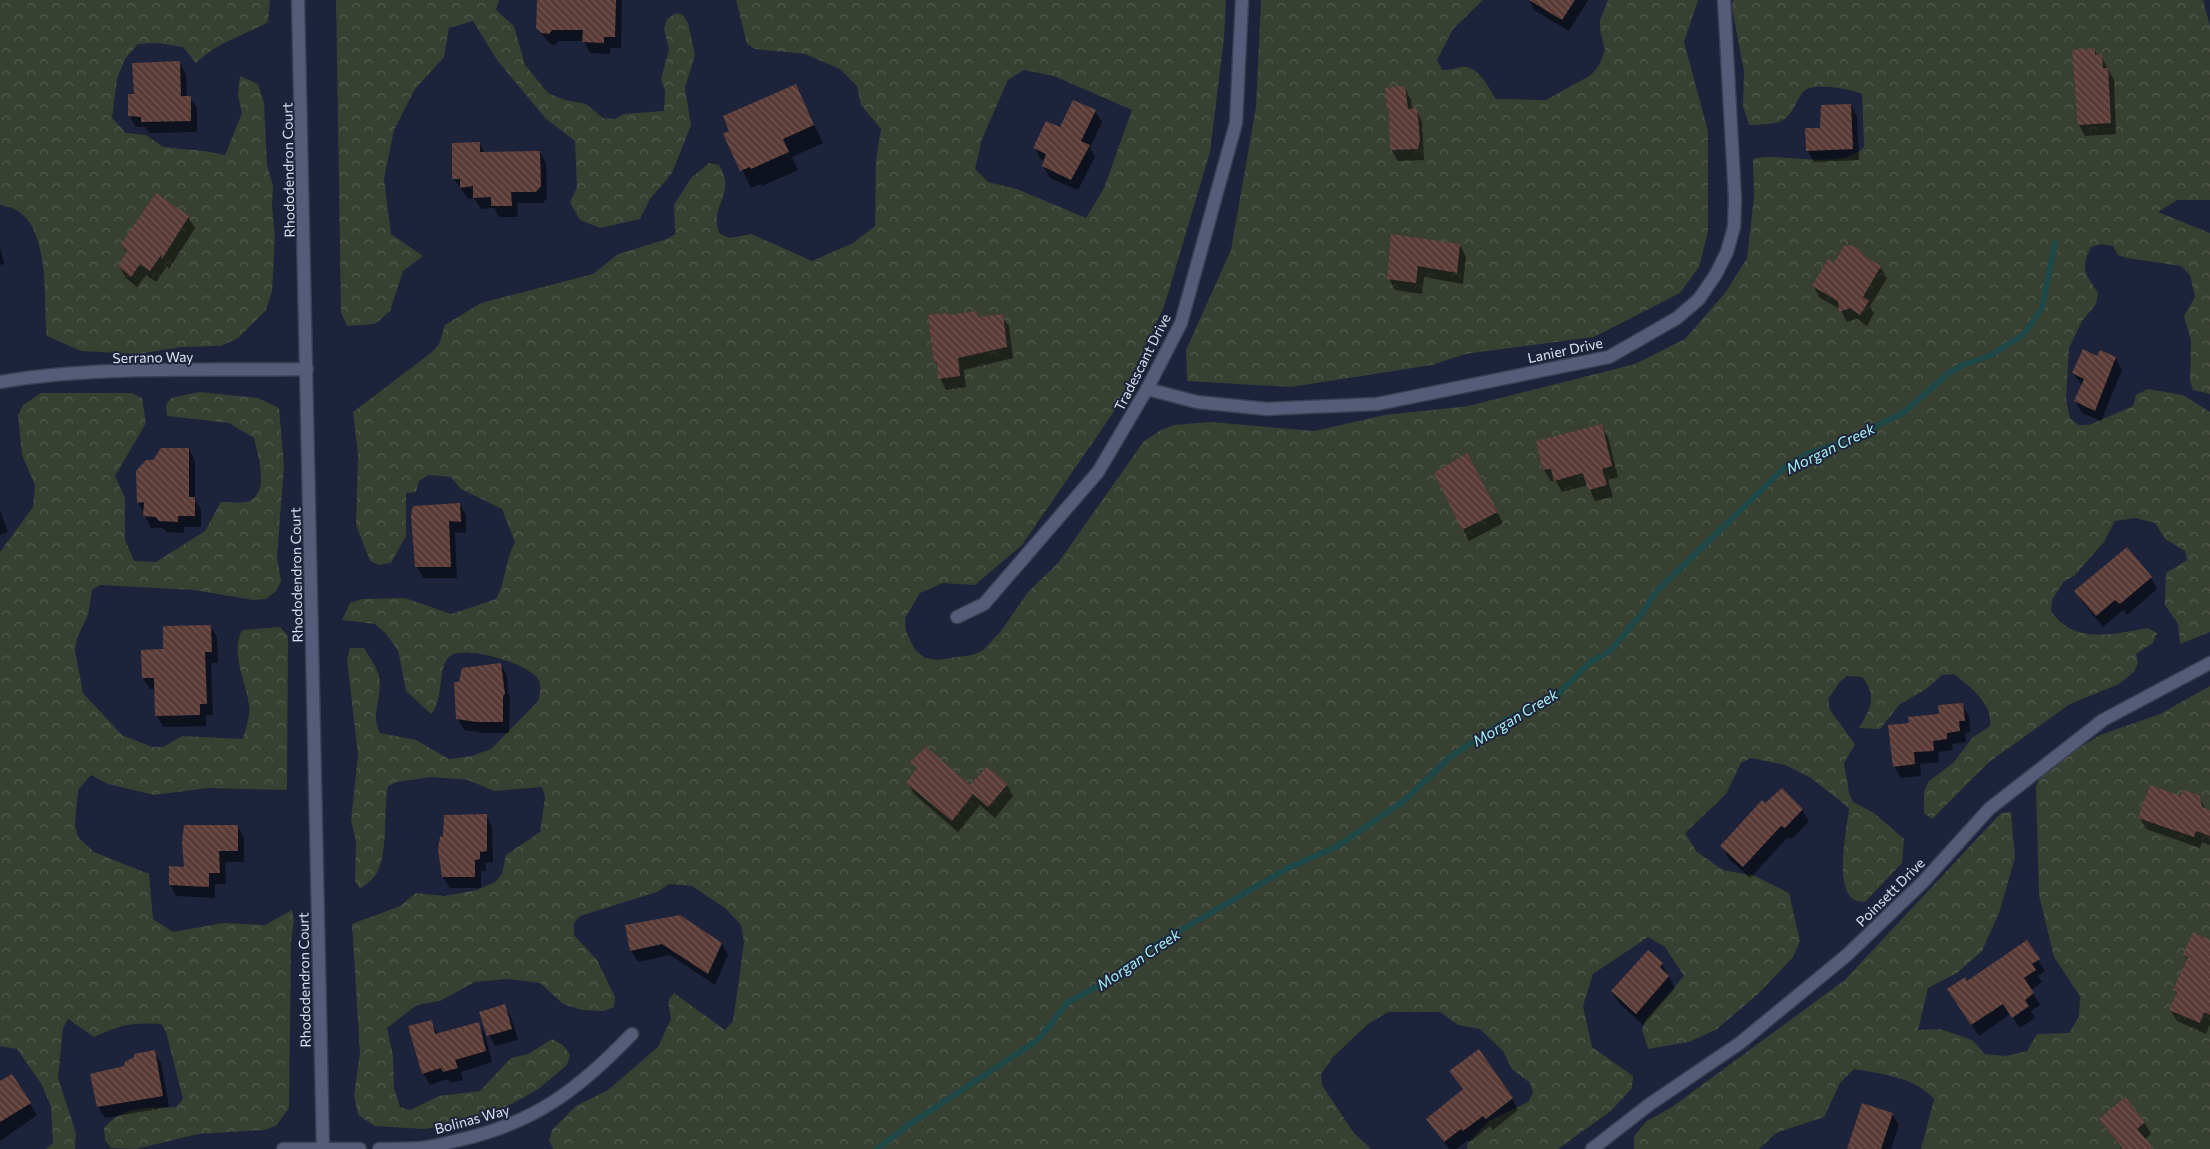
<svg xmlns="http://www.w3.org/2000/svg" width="2210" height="1149" viewBox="0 0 2210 1149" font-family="Commissioner,sans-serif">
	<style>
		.forest { fill: url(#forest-crowns); fill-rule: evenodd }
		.shadow { fill: #0007 }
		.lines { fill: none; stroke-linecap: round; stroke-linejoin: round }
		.stream { stroke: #1e4747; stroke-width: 6 }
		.building { fill: url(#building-back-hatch) }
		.street-casing { stroke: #3a3f53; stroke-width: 15 }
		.street { stroke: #545c78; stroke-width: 12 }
		.labels { text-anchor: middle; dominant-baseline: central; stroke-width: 4; stroke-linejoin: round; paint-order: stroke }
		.street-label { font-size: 14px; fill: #dde3f3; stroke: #1c233a }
		.water-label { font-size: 15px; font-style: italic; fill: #a8f4f5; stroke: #1c233a }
	</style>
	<defs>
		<pattern id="forest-crowns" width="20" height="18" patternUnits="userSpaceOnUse" patternTransform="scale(1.25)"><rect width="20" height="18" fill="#374031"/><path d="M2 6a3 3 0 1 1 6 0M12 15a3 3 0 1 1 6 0" fill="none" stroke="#545b4f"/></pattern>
		<pattern id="building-back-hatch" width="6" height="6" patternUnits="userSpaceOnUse" patternTransform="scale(1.25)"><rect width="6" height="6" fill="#5a3b36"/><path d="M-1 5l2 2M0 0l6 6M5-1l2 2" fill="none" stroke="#715754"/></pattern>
	</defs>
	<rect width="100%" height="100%" fill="#1c233a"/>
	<g class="forest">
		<path d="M 0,0 L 270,0 L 268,22 C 241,37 219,41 196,63 L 183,47 L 158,43 L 138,44 L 125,59 L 117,79 L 112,118 L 126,133 L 146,135 L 163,147 L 204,151 L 225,155 L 242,113 L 238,95 L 240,76 L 258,84 L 264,103 L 267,165 L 273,186 L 272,207 L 275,239 L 272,291 L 266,310 L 238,338 L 221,346 L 182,347 L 138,354 L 81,351 L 47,336 C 42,297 54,211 0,205 Z"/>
		<polygon points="336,0 499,0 496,10 514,26 525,65 548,93 565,100 586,104 603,118 615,119 624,114 664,111 665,91 661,79 669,49 664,29 667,19 676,13 683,15 688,23 695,55 685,88 691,125 672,173 650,199 640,219 600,228 580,220 570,203 577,187 575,141 546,119 497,60 473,21 449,28 444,57 415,89 394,130 384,179 391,234 423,256 403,271 390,311 375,324 347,326 341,313"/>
		<path d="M 736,0 L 1226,0 L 1224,39 L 1210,152 L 1164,307 L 1115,410 L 1022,545 L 975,585 L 943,583 L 920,593 L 905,618 L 906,631 L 915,650 L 925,658 L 936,660 L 972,655 L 982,651 L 1001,631 L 1028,592 L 1058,563 L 1144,441 L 1161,430 L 1174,425 L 1210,422 L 1314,431 L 1385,415 L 1468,406 L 1635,364 L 1685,339 L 1725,293 L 1747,258 L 1754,197 L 1753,159 C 1781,151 1843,172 1864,147 L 1862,94 C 1850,89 1813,81 1803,92 C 1795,102 1794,113 1783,120 C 1774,125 1759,124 1749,125 L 1743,106 L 1744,71 L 1732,8 L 1733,0 L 2203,0 L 2210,26 L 2210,200 L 2177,200 L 2158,212 L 2210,233 L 2210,394 L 2193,390 L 2190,381 L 2191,341 L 2184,316 L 2195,297 L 2190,275 L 2181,266 L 2127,258 L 2118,255 L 2113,246 L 2101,244 L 2091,247 C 2080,271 2085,272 2098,293 L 2096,304 L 2082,321 L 2069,348 L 2066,399 L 2070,418 L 2078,425 L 2089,425 L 2133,406 L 2136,395 L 2148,389 L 2183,395 L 2210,412 L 2210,632 L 2180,644 L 2178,624 L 2165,605 L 2166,573 L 2187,560 L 2185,551 L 2165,539 L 2155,523 L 2135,518 L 2115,521 L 2104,542 L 2074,576 L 2064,581 L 2052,600 L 2051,611 C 2074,645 2114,634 2148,628 L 2157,633 L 2153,643 L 2136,654 L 2138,663 L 2134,672 L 2119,684 L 2070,704 L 1989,762 L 1932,819 L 1924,813 L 1924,792 L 1928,782 L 1954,762 L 1972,738 L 1990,726 C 1993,703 1970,687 1954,674 L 1942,675 L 1925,690 L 1900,704 L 1880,729 L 1859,728 C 1870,709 1878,696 1862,677 L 1847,676 L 1840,682 L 1828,699 L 1830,710 L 1855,744 L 1844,763 L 1849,793 L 1853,802 L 1874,813 L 1904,839 L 1902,863 L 1865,902 C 1859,901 1855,902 1851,897 C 1835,882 1847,829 1849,808 L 1811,778 L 1785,765 L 1751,758 L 1741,763 L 1726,794 L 1685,833 L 1697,852 L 1723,870 L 1755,876 L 1789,893 L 1800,941 L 1793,957 L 1758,994 L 1717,1029 L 1689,1042 L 1648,1049 L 1642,1030 L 1646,1019 L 1684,976 L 1665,947 L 1648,937 L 1593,974 L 1583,1006 L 1592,1047 L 1633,1076 L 1632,1088 L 1612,1110 L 1558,1149 L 1467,1149 L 1467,1144 L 1489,1121 L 1528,1102 L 1533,1093 L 1530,1083 L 1512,1069 L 1503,1051 L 1480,1029 L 1458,1025 L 1440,1012 L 1388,1012 L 1368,1024 L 1333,1057 L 1321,1074 L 1322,1085 L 1353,1132 L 1371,1149 L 553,1149 L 549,1140 L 552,1130 L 576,1106 L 608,1090 L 658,1047 L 671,1019 L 668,1001 L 674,993 L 725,1030 L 733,1021 L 744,943 L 741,925 L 726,909 L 692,886 L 669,884 L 657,892 L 580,916 L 574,923 L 574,935 L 597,960 L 615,997 L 614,1007 L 604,1011 L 582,1010 L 563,1004 L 540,983 L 507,979 L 475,982 L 440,1001 L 417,1005 L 387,1028 L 393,1055 L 394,1088 L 400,1107 L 410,1110 L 439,1096 L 480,1091 L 511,1058 L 528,1054 L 552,1039 L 563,1045 L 570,1055 L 567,1065 L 537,1090 L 491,1115 L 425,1129 L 375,1126 L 358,1115 L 354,1095 L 360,1053 L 352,924 L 400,906 L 416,893 L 444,896 L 477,890 L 495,882 L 502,874 L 506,855 L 540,832 L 545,797 L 542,787 L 494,791 L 468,780 L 431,777 L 397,782 L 388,786 C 383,810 389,857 375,876 C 371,881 365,885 360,889 L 355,881 L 356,842 L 351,820 L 358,755 L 347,659 L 350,648 L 364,648 C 370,658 380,671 380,683 C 380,701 371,717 380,733 L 416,740 L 449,759 L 472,756 L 491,749 L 538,701 C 540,694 542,686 538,679 C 528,664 469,646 452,655 C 436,663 445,700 431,714 L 406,691 L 398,650 L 385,633 L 375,624 L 342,620 L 350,603 L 362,599 L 405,598 L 451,614 L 496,599 C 506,581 505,560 515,542 L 502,509 L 461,489 L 451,477 L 429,475 L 419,481 L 416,492 L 406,493 L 406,536 L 391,563 L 379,565 L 370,561 L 356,525 L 358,455 L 353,412 L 432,352 L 439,344 L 445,325 L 481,303 L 593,274 L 618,254 L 667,239 L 675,234 L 674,205 L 691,178 L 709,163 L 719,165 C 738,194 707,206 720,234 L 730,238 L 751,234 L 812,261 L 853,243 L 875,226 L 876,160 L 881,129 L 861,105 L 857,86 L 840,69 L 805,54 L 755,49 L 747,44 ZM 1024,70 L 1054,76 L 1132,110 L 1104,188 L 1086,218 L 1017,189 L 988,182 L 975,169 L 982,139 L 1008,80 Z"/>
		<path d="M 1261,0 L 1483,0 L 1453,29 L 1437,60 L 1442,70 C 1450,70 1455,68 1462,67 C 1478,65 1488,87 1496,99 L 1546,100 L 1591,75 L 1599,65 L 1605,50 L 1600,30 L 1600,20 L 1608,0 L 1698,0 L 1684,42 L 1708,131 L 1708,232 L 1699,267 L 1680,293 L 1594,337 L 1465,354 L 1432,365 L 1291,387 L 1187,381 L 1186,350 L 1231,250 L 1256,107 Z"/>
		<path d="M 199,392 L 258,398 L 279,408 L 284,465 L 277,557 L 281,581 L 276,591 L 266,599 L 254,600 L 194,590 L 100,585 L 92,590 L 88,615 L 77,638 L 75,650 L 83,693 L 122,735 L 152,747 L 163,747 L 182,736 L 243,739 C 245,730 251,715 249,705 C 246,680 230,655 242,630 L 280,627 L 288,636 L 287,790 L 208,788 L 154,795 L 108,784 L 91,775 L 78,790 L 75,825 L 78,837 L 94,852 L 149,874 L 153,919 L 173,932 L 223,923 L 265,925 L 292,910 L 294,921 L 291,942 L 289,1108 L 276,1126 L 264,1130 L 198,1134 L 136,1149 L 111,1148 L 105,1140 L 104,1128 C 123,1105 149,1108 176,1107 L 183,1099 L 166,1032 L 161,1024 C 131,1022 121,1025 94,1037 L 68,1019 L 63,1028 L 58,1078 L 76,1133 L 75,1149 L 46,1149 L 53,1143 L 51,1107 L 42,1085 L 17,1049 L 0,1046 L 0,552 L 33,507 L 35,485 L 22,455 L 18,415 L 23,405 L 41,393 L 132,393 L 142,398 L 146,423 L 115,476 L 125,498 L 125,540 L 134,561 L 156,562 L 205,531 L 221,502 C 229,502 242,504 249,501 C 270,492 258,455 254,438 L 229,423 L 167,416 L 166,405 L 171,398 Z"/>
		<path d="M 2210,686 L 2210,1149 L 1921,1149 L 1934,1099 C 1914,1077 1883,1074 1854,1069 L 1840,1083 L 1824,1117 L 1776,1133 L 1759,1149 L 1634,1149 L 1634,1136 L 1647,1121 L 1672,1107 L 1842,982 L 1841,984 L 2001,813 L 2011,812 L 2015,858 L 1999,913 L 1982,951 L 1957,973 L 1928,988 L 1918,1030 L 1940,1029 L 1972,1040 L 1985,1054 L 2006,1056 L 2027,1051 L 2037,1034 L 2069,1033 L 2079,1017 L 2080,996 L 2054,957 L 2039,895 L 2036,787 L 2040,777 L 2055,763 L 2100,735 L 2160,714 Z"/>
	</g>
	<g class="shadow">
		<polygon points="538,0 622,0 621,48 610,48 610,54 590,53 584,41 559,41 555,45 550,44 537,28"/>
		<polygon points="1529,0 1588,0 1569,31 1534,10"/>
		<polygon points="2094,49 2098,56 2101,56 2114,80 2116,134 2085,136 2079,125"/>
		<polygon points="179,62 186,74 187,97 190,97 197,108 197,132 149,133 145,127 136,127 129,115 135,95"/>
		<polygon points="795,86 823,143 792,157 798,170 762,186 761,184 751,188 725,134"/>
		<polygon points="1405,88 1411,99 1412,110 1416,110 1422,121 1424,160 1398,161 1391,149 1390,112 1388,108"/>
		<polygon points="1851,105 1857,117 1859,160 1814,162 1807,150 1822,129"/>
		<polygon points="1095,111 1102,122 1090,148 1095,157 1078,190 1050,178 1043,166 1045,161 1041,160 1035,148 1061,129"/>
		<polygon points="480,144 485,153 540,152 546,164 547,198 543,203 517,203 518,217 499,217 494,208 481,209 474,198 468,199 454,179"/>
		<polygon points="188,217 195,228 169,269 167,266 156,282 146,275 137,287 126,278 119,266 127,253 122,245"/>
		<polygon points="1460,245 1466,257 1463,284 1424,277 1422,294 1395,290 1389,279"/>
		<polygon points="0,247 4,264 0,265"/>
		<polygon points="1863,257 1880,267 1887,278 1870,306 1874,313 1867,326 1857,319 1847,322 1840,309 1820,298 1813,286 1835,265"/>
		<polygon points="976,312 979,318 1002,316 1009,327 1013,358 964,370 966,387 946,390 940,378 939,368 935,362 948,317"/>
		<polygon points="2098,357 2115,358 2122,370 2101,421 2082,413 2075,401 2082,386 2073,373"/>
		<polygon points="1601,426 1608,437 1618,477 1608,480 1613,497 1595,501 1588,485 1562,492 1556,481 1551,481 1544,470 1538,442"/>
		<polygon points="189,449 195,461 195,500 201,510 201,527 184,527 184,533 167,532 163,528 151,528 138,502 153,461"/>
		<polygon points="1473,466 1503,523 1469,541 1463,529"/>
		<polygon points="460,504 466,515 466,533 455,532 457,578 423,578 417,567"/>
		<polygon points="0,510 8,532 0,535"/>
		<polygon points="2151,578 2157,589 2127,615 2123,610 2103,627 2083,603 2076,591"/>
		<polygon points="210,626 217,637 218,663 211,663 213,715 206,715 206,726 163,727 157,716 155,689 150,689 143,678 164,650"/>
		<polygon points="501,665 507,676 508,692 510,697 509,733 485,733 464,730 458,719 460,684"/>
		<polygon points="1962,704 1969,716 1970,732 1965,733 1966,742 1952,744 1953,750 1938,752 1939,762 1920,764 1921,776 1901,778 1894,766 1910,724 1940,715"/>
		<polygon points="912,762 970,787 1007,785 1013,796 995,818 980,805 958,832 914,794 908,783 917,770"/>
		<polygon points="1782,790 1802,810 1809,821 1792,839 1788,837 1750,878 1728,858 1722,846"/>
		<polygon points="2199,797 2206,810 2210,811 2210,845 2202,842 2200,848 2146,829 2140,818 2182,798"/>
		<polygon points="486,815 492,827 493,862 485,863 486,871 481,871 481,888 450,888 443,877 445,838"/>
		<polygon points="238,826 244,838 244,862 225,862 226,884 215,884 215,898 176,896 170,885 185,868"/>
		<polygon points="627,926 722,944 728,955 715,985 670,955 638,962 631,951"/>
		<polygon points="2026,941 2045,971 2038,976 2042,982 2031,990 2040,1005 2031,1011 2035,1018 2020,1028 2010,1014 1979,1036 1948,990 1967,983"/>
		<polygon points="2210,941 2210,1024 2206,1034 2177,1021 2170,1009 2177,995 2174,990 2188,961 2184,955"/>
		<polygon points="1649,952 1662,964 1675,988 1643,1025 1619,1003 1612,992"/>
		<polygon points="504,1006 511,1017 518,1040 495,1046 489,1035"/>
		<polygon points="431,1021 438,1035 479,1024 485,1035 492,1062 461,1072 463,1080 450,1083 448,1079 430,1085 423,1073"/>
		<polygon points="154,1052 161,1063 169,1107 105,1118 98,1107 91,1075 125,1067"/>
		<polygon points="1451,1071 1512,1098 1518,1110 1493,1130 1490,1126 1470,1142 1468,1140 1456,1149 1449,1149 1428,1119 1463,1090"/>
		<polygon points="12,1075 37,1115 0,1141 0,1083"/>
		<polygon points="1892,1114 1899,1125 1891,1149 1848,1149"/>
		<polygon points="2100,1119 2144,1122 2151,1134 2144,1140 2151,1149 2122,1149"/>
	</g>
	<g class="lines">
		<polyline class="stream" points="877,1149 910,1124 1038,1040 1068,1002 1115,977 1133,965 1150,948 1288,868 1336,847 1405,800 1450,757 1506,720 1555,697 1589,663 1610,651 1643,612 1656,592 1785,467 1807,454 1849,439 1903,413 1950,372 1963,365 1989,356 2023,335 2042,308 2055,243"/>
	</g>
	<g class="building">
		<polygon points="537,0 616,0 615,37 604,37 604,43 582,42 583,30 552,30 549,34 542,33 536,28"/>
		<polygon points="1529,0 1575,0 1562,20"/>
		<polygon points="2095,48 2095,55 2102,54 2103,68 2108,68 2111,123 2078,125 2072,50"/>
		<polygon points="180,61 181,96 191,96 191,121 141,122 141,117 128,116 128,94 134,94 132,63"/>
		<polygon points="796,84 814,125 783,139 789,152 751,169 750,167 740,171 723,134 729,131 723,116"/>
		<polygon points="1405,86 1408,109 1417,108 1420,140 1418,149 1390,150 1389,109 1387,109 1385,88"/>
		<polygon points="1073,100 1096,110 1081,141 1090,145 1071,180 1042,166 1046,154 1033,148 1046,121 1060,127"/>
		<polygon points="1851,104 1853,149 1806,151 1805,128 1820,128 1821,105"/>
		<polygon points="480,142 480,152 540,151 541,186 536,192 511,192 512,206 491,206 491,197 473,198 473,186 460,188 460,179 452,179 452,143"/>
		<polygon points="156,193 189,216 162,259 161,255 150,271 140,264 131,277 118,266 127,251 121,244"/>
		<polygon points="1391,234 1460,244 1457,273 1418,266 1416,283 1387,279"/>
		<polygon points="1850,245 1858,248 1864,256 1881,266 1863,297 1869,301 1860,315 1850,308 1839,312 1838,301 1812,286 1828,259 1834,263 1844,246"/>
		<polygon points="977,311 978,317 1003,314 1007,347 958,358 960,376 938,379 937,363 934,362 928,315 947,313 949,315"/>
		<polygon points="2083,349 2097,356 2100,350 2116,357 2095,411 2074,401 2084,379 2072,373"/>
		<polygon points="1602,424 1612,466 1602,469 1607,485 1588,490 1583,473 1554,481 1551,469 1543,470 1536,441"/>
		<polygon points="161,448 189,448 189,497 195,497 195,516 178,516 178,522 159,521 156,517 143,516 144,502 137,503 136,471 146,460 153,460"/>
		<polygon points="1467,453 1498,512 1462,530 1434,473"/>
		<polygon points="460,503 461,522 449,521 451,567 415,567 411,516 413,506"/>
		<polygon points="2127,547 2152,577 2120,604 2115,600 2096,616 2074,591"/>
		<polygon points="211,625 212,652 205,652 207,704 200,704 200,715 155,716 154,678 142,678 141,650 163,649 163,626"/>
		<polygon points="501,663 505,694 503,696 503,722 477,722 456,719 454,682 459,682 462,668"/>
		<polygon points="1963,703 1965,721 1959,721 1960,731 1947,733 1947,739 1933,741 1934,751 1914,752 1915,764 1893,767 1888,725 1909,723 1908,717 1939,714 1938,705"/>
		<polygon points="926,747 970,785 987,767 1008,784 988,807 973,794 952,821 906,783 917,768 910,762"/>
		<polygon points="2150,785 2181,796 2184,790 2200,796 2202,807 2210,810 2210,836 2196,831 2194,837 2138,818"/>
		<polygon points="1782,788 1803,809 1785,828 1781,826 1743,867 1720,846 1762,800 1765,803"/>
		<polygon points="487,814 487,851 480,852 480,859 475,860 475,877 442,877 438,849 440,837 443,836 444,815"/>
		<polygon points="184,825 238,825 238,851 219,851 220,873 209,873 209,887 169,885 169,866 184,867 182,842"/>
		<polygon points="680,915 722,943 708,974 662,944 630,951 625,925"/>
		<polygon points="2193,932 2210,940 2210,1015 2204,1012 2200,1023 2169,1010 2177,992 2173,990 2188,957 2183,955"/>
		<polygon points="2027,940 2040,959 2032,964 2036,970 2024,978 2034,993 2025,1000 2029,1006 2012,1018 2003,1004 1971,1025 1947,989 1965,977 1967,981"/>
		<polygon points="1648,950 1663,963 1660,967 1669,976 1636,1014 1611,991"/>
		<polygon points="505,1004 512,1029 487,1036 479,1012"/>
		<polygon points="432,1020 435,1034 479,1022 486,1051 455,1060 458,1068 443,1072 441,1068 422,1074 408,1026"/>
		<polygon points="1479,1049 1513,1098 1486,1119 1483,1116 1463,1131 1461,1129 1444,1142 1426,1119 1463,1089 1449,1071"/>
		<polygon points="155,1050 163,1096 97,1107 90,1074 124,1066 125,1062 134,1057 134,1054"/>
		<polygon points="12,1074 31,1103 0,1122 0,1081"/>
		<polygon points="2125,1097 2145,1122 2137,1129 2154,1149 2123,1149 2099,1119"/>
		<polygon points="1862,1103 1893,1113 1881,1149 1847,1149"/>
	</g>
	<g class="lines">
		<defs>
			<g id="street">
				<polyline points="298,0 323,1149"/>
				<path d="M 0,382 C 99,365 207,371 307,369"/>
				<polyline points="1147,389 1197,402 1267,409 1377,404 1609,357 1677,318 1699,299 1716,274 1727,252 1734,227 1735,199 1724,0"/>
				<polyline points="957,617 984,604 1098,472 1147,389 1181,323 1236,123 1242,0"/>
				<polyline points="283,1149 360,1149"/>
				<path d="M 379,1149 C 393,1149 407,1149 421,1148 C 433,1147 446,1143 459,1140 C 535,1123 579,1089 632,1034"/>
				<polyline points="1592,1149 1650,1104 1740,1043 1847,955 1923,882 1989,809 2103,720 2210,663"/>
			</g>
		</defs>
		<use href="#street" class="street-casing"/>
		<use href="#street" class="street"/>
	</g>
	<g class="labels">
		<g class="street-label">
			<text transform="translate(288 170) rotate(-91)">Rhododendron Court</text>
			<text transform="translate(1565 350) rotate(-12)">Lanier Drive</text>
			<text transform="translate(153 357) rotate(-1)">Serrano Way</text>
			<text transform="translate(1142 362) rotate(-63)">Tradescant Drive</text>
			<text transform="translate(296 575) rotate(-91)">Rhododendron Court</text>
			<text transform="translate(1890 892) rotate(-45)">Poinsett Drive</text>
			<text transform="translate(304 980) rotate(-91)">Rhododendron Court</text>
			<text transform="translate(472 1119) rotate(-15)">Bolinas Way</text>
		</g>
		<g class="water-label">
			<text transform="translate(1830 448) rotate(-26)">Morgan Creek</text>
			<text transform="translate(1515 717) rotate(-31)">Morgan Creek</text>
			<text transform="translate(1138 959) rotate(-34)">Morgan Creek</text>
		</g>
	</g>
</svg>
